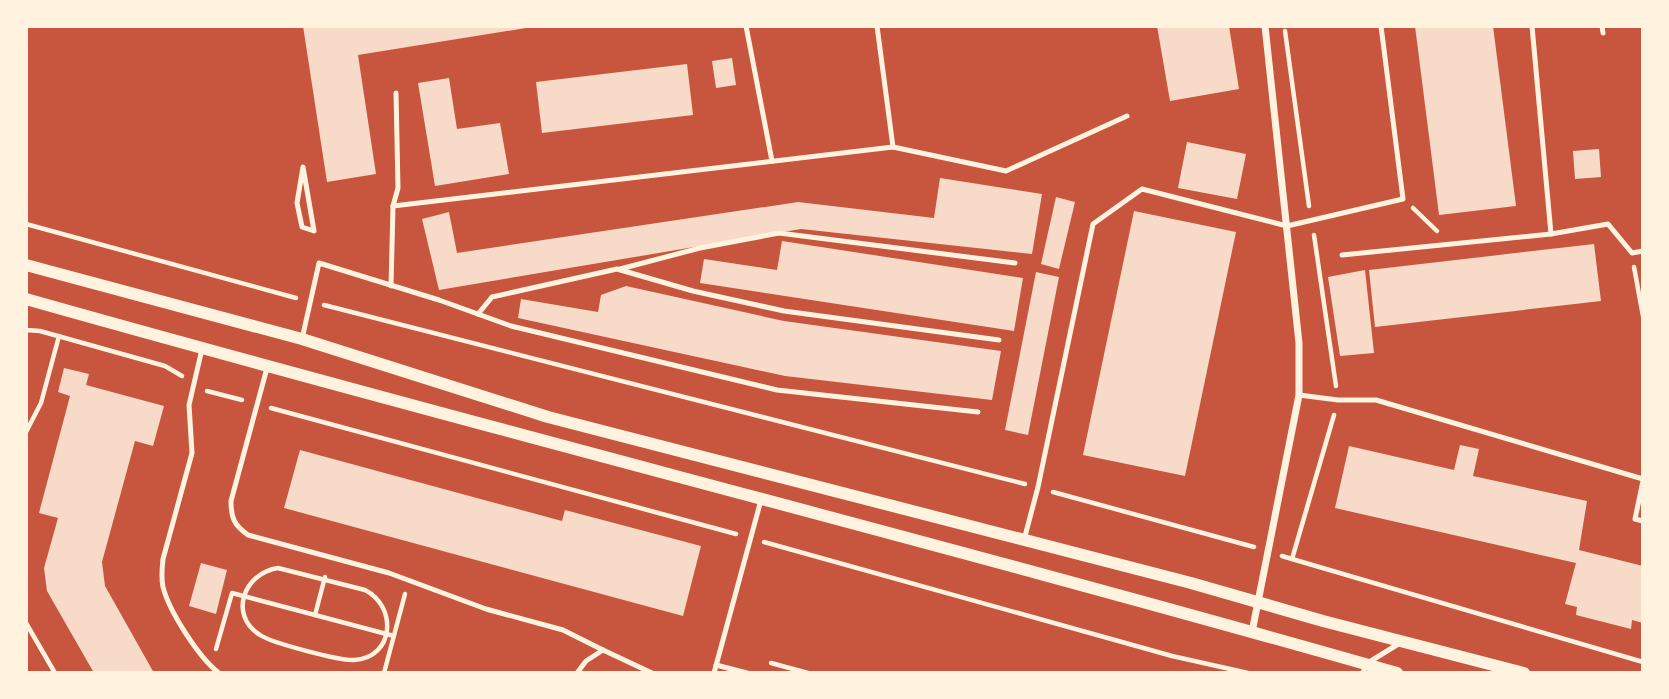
<svg xmlns="http://www.w3.org/2000/svg" width="1669" height="699" viewBox="0 0 1669 699" font-family="'PT Sans Narrow',sans-serif">
	<style>
		.building { fill: #f7dbc8 }
		.lines { fill: none; stroke-linecap: round; stroke-linejoin: round }
		.path { stroke: #fff3e0; stroke-width: 4.5 }
		.service { stroke: #fff3e0; stroke-width: 5 }
		.minor { stroke: #fff3e0; stroke-width: 7 }
		.tertiary { stroke: #fff3e0; stroke-width: 12 }
	</style>
	<rect width="100%" height="100%" fill="#c8553d"/>
	<g class="building">
		<polygon points="303,26 525,26 526,28 358,55 376,174 327,182"/>
		<polygon points="1157,26 1229,26 1239,89 1170,101"/>
		<polygon points="1415,26 1493,26 1516,206 1439,215"/>
		<polygon points="732,58 736,85 716,88 712,61"/>
		<polygon points="687,64 693,115 542,133 536,82"/>
		<polygon points="449,78 457,129 500,123 509,174 435,186 418,83"/>
		<polygon points="1187,142 1246,154 1237,199 1178,188"/>
		<polygon points="1599,149 1601,177 1575,179 1573,151"/>
		<polygon points="940,178 1042,194 1032,254 801,229 439,290 422,219 449,212 457,253 798,202 934,218"/>
		<polygon points="1056,197 1075,202 1059,269 1041,264"/>
		<polygon points="1134,211 1236,232 1185,476 1083,455"/>
		<polygon points="782,241 1023,278 1014,331 700,283 704,259 777,270"/>
		<polygon points="1594,244 1601,301 1375,327 1369,270"/>
		<polygon points="1365,270 1374,353 1340,356 1328,277"/>
		<polygon points="1036,272 1059,277 1028,435 1005,430"/>
		<polygon points="626,286 784,321 1001,351 992,400 785,376 518,318 521,299 598,312 601,295"/>
		<polygon points="64,368 89,374 86,385 164,406 153,446 135,441 102,562 105,586 154,673 94,673 47,591 44,568 58,518 39,513 70,396 58,392"/>
		<polygon points="1460,445 1479,449 1473,476 1587,501 1579,550 1643,566 1643,623 1632,620 1631,629 1576,615 1577,607 1565,604 1576,563 1335,508 1349,446 1454,470"/>
		<polygon points="300,450 562,521 565,510 701,546 683,616 284,508"/>
		<polygon points="201,563 227,570 216,614 189,606"/>
	</g>
	<g class="lines">
		<g class="path">
			<polyline points="1285,31 1309,206"/>
			<polyline points="1413,208 1437,231"/>
			<polyline points="26,224 296,298"/>
			<polyline points="1314,235 1336,386"/>
			<polyline points="1634,267 1643,316"/>
			<polyline points="324,305 1025,484"/>
			<polyline points="26,330 40,331 165,366 182,376"/>
			<polyline points="207,391 242,400"/>
			<polyline points="271,408 736,534"/>
			<polyline points="1334,415 1292,559 1643,662"/>
			<polyline points="26,432 41,403 59,336"/>
			<polyline points="1053,492 1254,547"/>
			<polyline points="764,542 1172,656 1248,673"/>
			<polyline points="1282,556 1292,559"/>
			<path d="M 278,568 L 365,590 C 398,607 394,658 354,660 C 340,661 272,643 260,635 C 228,615 244,573 278,568 Z"/>
			<polyline points="315,615 394,636"/>
			<polyline points="26,623 55,673"/>
			<polyline points="216,649 232,593 315,615 325,577"/>
			<polyline points="771,663 808,673"/>
			<polyline points="384,673 405,594"/>
		</g>
		<g class="service">
			<polyline points="746,26 772,161"/>
			<polyline points="877,26 893,147"/>
			<polyline points="1532,26 1551,234"/>
			<polyline points="1602,26 1603,33"/>
			<polygon points="303,167 314,231 302,227 297,203"/>
			<polyline points="393,206 893,147 1006,171 1127,116"/>
			<polyline points="1342,255 1551,234 1608,224 1632,253 1643,251"/>
			<polyline points="620,269 700,248 779,233 1015,263"/>
			<polyline points="391,286 393,206 398,188 396,93"/>
			<polyline points="478,314 492,297 617,269 693,291 784,311 999,340"/>
			<polyline points="302,339 319,263 439,300 511,326 777,390 978,412"/>
			<path d="M 202,349 L 189,405 L 192,453 L 163,559 C 162,568 161,578 163,587 C 169,611 199,658 219,673"/>
			<path d="M 267,368 L 231,501 C 231,518 234,525 248,535 L 389,573 L 486,609 L 563,630 L 603,650"/>
			<polyline points="1299,395 1338,400 1376,400 1643,479"/>
			<polyline points="1643,481 1635,519 1643,521"/>
			<polyline points="1024,540 1038,487 1093,224 1142,189 1287,226 1403,199 1381,26"/>
			<polyline points="716,665 747,673"/>
			<polyline points="577,673 586,661 603,650 652,673"/>
			<polyline points="714,673 761,500"/>
			<polyline points="1363,673 1366,664 1400,643"/>
		</g>
		<polyline class="minor" points="1252,632 1299,395 1299,343 1265,26"/>
		<g class="tertiary">
			<polyline points="26,265 302,339 548,417 1191,583 1323,621 1524,673"/>
			<path d="M 26,299 C 482,428 942,543 1397,673"/>
		</g>
	</g>
	<rect width="1669" height="699" fill="none" stroke="#fff3e0" stroke-width="56"/>
</svg>
